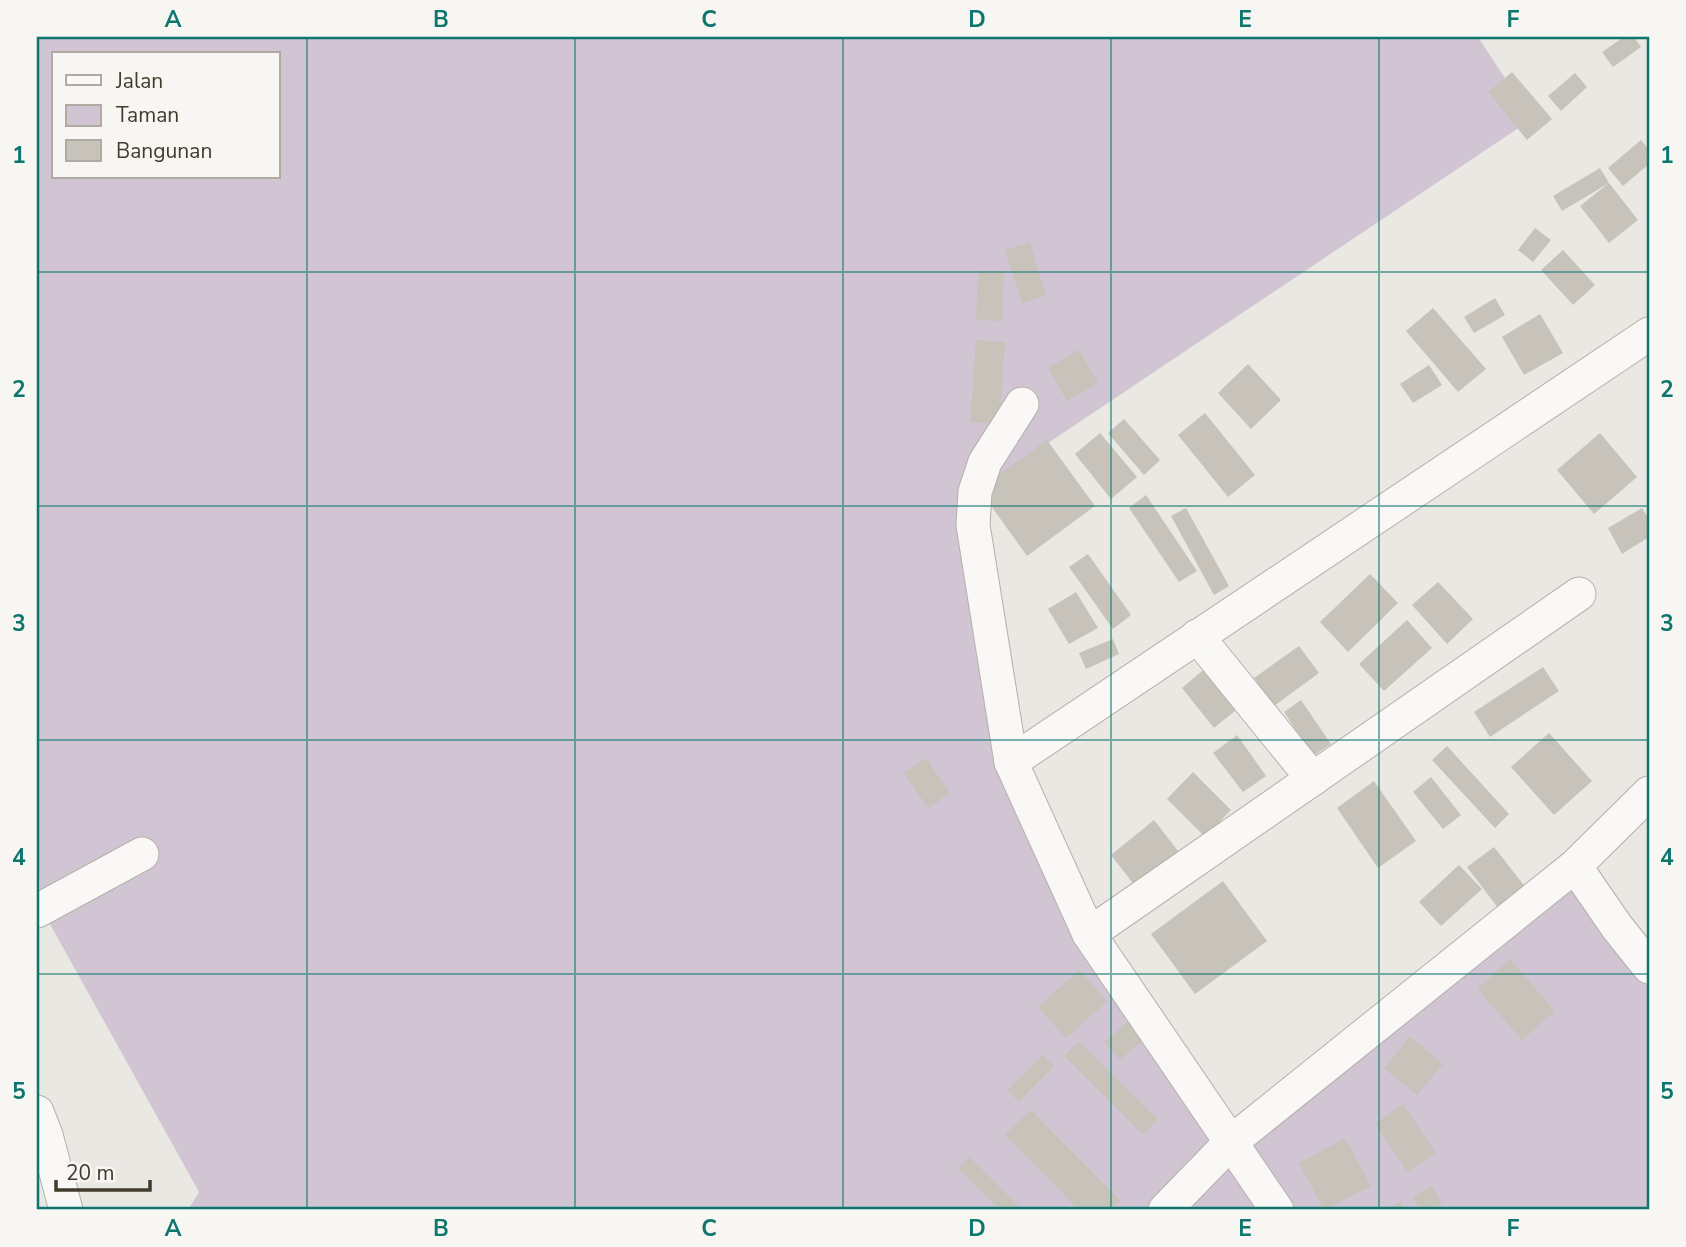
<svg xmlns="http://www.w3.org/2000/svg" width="1686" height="1247" viewBox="0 0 1686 1247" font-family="'Nunito Sans',sans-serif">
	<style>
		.green { fill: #d1c5d4; fill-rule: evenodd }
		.building { fill: #c7c3bb }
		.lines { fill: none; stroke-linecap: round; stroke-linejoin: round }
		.street-casing { stroke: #b4b1a8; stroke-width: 35 }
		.street { stroke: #f9f8f6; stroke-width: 33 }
		.grid { fill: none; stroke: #0f766e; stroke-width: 2; stroke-opacity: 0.55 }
		.neatline { fill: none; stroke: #0f766e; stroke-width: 2.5 }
		.grid-label { font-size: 23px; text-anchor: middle; font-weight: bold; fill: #0f766e }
	</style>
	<rect width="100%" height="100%" fill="#eae8e3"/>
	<g class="green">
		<path d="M 37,37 L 1478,37 L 1532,119 L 975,492 L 1011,762 L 1089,934 L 1276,1210 L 188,1210 L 199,1192 L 41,908 L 37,833 ZM 54,54 L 278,54 L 278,177 L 54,177 Z"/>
		<polygon points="1582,856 1649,939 1649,1210 1277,1210 1231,1142"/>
	</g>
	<g class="building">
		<polygon points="1624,37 1634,37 1641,47 1613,67 1602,52"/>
		<polygon points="1512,72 1552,119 1527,140 1488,92"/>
		<polygon points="1575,73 1587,87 1561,111 1548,96"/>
		<polygon points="1641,140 1649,150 1649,164 1623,186 1608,168"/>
		<polygon points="1600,168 1609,183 1562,211 1553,196"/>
		<polygon points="1609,183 1638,220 1609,243 1580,206"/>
		<polygon points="1535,228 1551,240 1533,262 1518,250"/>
		<polygon points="1030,242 1046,295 1022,304 1005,250"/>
		<polygon points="1563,250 1595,285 1573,305 1541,270"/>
		<polygon points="978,271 1004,272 1002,321 976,320"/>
		<polygon points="1495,298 1505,315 1474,333 1464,317"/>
		<polygon points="1433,308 1486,369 1458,392 1406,331"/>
		<polygon points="1540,314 1563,353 1524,375 1502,337"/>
		<polygon points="976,340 1005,342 999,424 970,422"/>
		<polygon points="1079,350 1098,383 1067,401 1048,368"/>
		<polygon points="1248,364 1281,400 1251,429 1218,393"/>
		<polygon points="1429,365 1442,385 1413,403 1400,384"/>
		<polygon points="1205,413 1255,475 1228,497 1178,435"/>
		<polygon points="1124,419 1160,460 1144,475 1108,433"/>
		<polygon points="1100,433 1137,477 1111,499 1075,454"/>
		<polygon points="1600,433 1637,477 1594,514 1557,470"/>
		<polygon points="1047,440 1095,506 1027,556 979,489"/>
		<polygon points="1146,495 1197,571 1179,582 1129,508"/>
		<polygon points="1186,508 1229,586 1214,595 1171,516"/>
		<polygon points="1642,508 1649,520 1649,537 1622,554 1608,528"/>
		<polygon points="1088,554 1131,615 1113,629 1069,567"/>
		<polygon points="1370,574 1398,603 1348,652 1320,622"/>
		<polygon points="1438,582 1473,619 1447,644 1412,605"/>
		<polygon points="1076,592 1098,628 1069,644 1048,609"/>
		<polygon points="1407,620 1432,648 1384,691 1359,664"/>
		<polygon points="1113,639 1119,654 1086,669 1079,653"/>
		<polygon points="1299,646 1319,673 1274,706 1254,678"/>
		<polygon points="1208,666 1241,706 1214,728 1182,688"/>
		<polygon points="1543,667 1559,691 1490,737 1474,712"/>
		<polygon points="1301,700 1331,744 1313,756 1284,712"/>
		<polygon points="1549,733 1592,781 1554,815 1511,767"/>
		<polygon points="1237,735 1266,776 1243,792 1213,753"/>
		<polygon points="1447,746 1509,814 1495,828 1432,760"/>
		<polygon points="926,758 950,793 928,808 904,773"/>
		<polygon points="1193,772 1231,810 1205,837 1167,799"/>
		<polygon points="1431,777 1461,815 1443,829 1413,792"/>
		<polygon points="1374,781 1416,841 1378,868 1337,808"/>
		<polygon points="1154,820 1178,851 1135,886 1111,855"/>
		<polygon points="1494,847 1526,888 1499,909 1467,867"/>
		<polygon points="1459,865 1482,889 1441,926 1419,902"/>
		<polygon points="1223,881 1267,941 1195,994 1151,934"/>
		<polygon points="1510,959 1555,1011 1522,1040 1477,989"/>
		<polygon points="1079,970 1107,1001 1066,1038 1038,1007"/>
		<polygon points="1133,1017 1149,1035 1120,1060 1104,1042"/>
		<polygon points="1410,1036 1443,1064 1417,1095 1384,1068"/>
		<polygon points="1079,1041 1158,1119 1143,1135 1064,1056"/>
		<polygon points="1043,1055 1054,1066 1019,1102 1007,1090"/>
		<polygon points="1403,1104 1436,1153 1408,1172 1375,1124"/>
		<polygon points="1031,1110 1120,1200 1109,1210 1079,1210 1005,1135"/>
		<polygon points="1345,1138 1371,1186 1324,1210 1299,1163"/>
		<polygon points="970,1157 1023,1210 1000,1210 958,1168"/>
		<polygon points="1431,1186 1442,1203 1431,1210 1421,1210 1412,1197"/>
		<polygon points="1400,1202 1406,1210 1387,1210"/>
	</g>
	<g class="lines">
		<defs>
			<g id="street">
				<polyline points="1197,636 1313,779"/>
				<polyline points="1011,762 973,525 975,492 985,462 1022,404"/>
				<polyline points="1649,793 1575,866 1617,927 1649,967"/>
				<polyline points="37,911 142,854"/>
				<polyline points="1089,934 1579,594"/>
				<polyline points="37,1112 46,1135 66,1210"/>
				<polyline points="1165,1210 1231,1142 1575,866"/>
				<polyline points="1277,1210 1089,934 1011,762 1649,334"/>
			</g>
		</defs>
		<use href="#street" class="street-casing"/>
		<use href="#street" class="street"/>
	</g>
	<path class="grid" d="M 307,37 L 307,1210M 575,37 L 575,1210M 843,37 L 843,1210M 1111,37 L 1111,1210M 1379,37 L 1379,1210M 37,272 L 1649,272M 37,506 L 1649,506M 37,740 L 1649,740M 37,974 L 1649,974"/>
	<rect width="1686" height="1247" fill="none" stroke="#f8f6f3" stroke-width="77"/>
	<rect x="52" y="52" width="228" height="126" fill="#f8f6f3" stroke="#afaba3" stroke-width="2"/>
	<rect x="66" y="75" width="35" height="10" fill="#f9f8f6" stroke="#afaba3" stroke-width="2"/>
	<text x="116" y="88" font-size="21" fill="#413b2c">Jalan</text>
	<rect x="66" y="105" width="35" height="21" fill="#d1c5d4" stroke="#afaba3" stroke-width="2"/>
	<text x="116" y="122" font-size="21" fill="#413b2c">Taman</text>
	<rect x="66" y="140" width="35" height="21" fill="#c7c3bb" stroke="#afaba3" stroke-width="2"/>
	<text x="116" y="158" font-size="21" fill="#413b2c">Bangunan</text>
	<path d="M56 1180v10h94v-10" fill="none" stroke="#413b2c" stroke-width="3.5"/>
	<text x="66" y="1180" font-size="21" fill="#413b2c" stroke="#f8f6f3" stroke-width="5" paint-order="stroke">20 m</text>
	<rect x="38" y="38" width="1610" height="1170" class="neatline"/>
	<g class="grid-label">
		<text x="173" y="27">A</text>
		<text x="441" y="27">B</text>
		<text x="709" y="27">C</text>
		<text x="977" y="27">D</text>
		<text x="1245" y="27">E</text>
		<text x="1513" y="27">F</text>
		<text x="19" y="163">1</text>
		<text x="1667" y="163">1</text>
		<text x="19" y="397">2</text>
		<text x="1667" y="397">2</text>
		<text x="19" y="631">3</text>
		<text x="1667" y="631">3</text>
		<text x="19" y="865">4</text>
		<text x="1667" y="865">4</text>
		<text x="19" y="1099">5</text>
		<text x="1667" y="1099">5</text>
		<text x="173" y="1236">A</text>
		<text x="441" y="1236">B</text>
		<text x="709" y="1236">C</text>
		<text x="977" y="1236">D</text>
		<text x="1245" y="1236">E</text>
		<text x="1513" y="1236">F</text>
	</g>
</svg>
